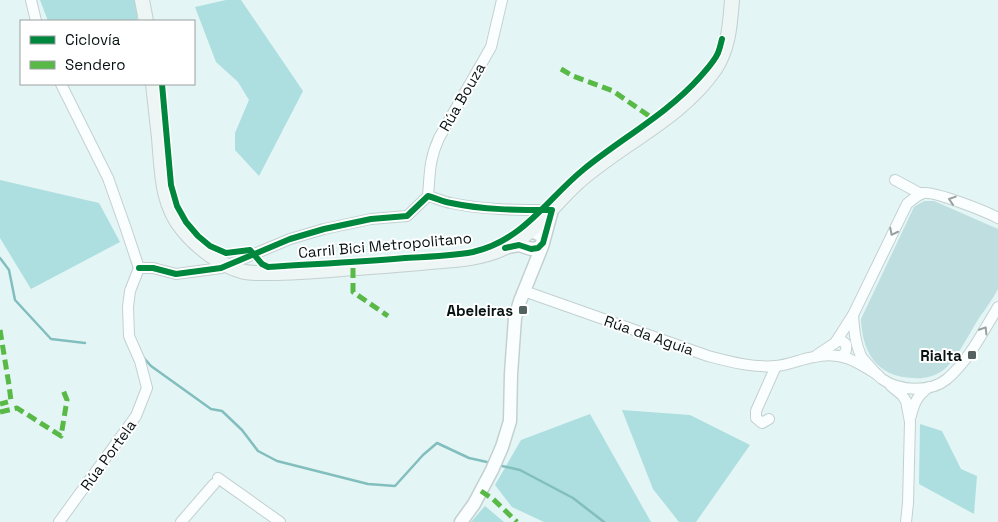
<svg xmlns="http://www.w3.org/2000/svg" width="998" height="522" viewBox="0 0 998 522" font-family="'Space Grotesk',sans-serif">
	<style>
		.green { fill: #bfdedf }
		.forest { fill: #addee0 }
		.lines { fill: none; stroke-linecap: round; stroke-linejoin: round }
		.stream { stroke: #83bebf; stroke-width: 2.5 }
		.minor-casing { stroke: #c3d0d0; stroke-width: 12 }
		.tertiary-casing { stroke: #c3d0d0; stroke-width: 15 }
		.secondary-casing { stroke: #c3d0d0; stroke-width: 16 }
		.minor { stroke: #fbfefe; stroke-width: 10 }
		.tertiary { stroke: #fbfefe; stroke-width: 12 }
		.secondary { stroke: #eef5f5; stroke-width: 14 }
		.quiet { stroke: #58b947; stroke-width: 5; stroke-dasharray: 10 5; stroke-linecap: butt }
		.cycleway-casing { stroke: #fff; stroke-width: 9 }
		.cycleway { stroke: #00873e; stroke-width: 6 }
		.oneway { stroke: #99a0a0 }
		.poi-dot { fill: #546161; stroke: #fff; stroke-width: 2 }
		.labels { text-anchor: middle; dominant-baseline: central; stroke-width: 4; stroke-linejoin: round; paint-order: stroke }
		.street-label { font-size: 15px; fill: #071212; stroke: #fff }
		.poi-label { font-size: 15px; font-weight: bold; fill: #071212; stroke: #fff; text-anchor: end }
	</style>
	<rect width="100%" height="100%" fill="#e4f5f5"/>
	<path class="green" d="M 924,201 L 934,201 L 998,229 L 998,289 C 993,299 986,308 979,318 C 970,332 955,363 942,371 C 933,377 923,379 913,378 C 877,377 862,352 861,319 L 914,207 Z"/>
	<g class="forest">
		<polygon points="40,0 134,0 137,6 137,21 48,21"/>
		<polygon points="226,0 241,0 303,91 259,176 235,150 235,133 249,100 238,82 216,62 195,7"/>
		<polygon points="0,180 99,203 120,242 31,289 0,238"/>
		<polygon points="622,410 690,415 750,445 696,522 679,522 653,489"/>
		<polygon points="590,414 651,522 544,522 512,507 495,485 521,440"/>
		<polygon points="920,424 942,431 961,469 977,476 974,514 919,484"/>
		<polygon points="485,506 504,522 471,522"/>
	</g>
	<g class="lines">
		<g class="stream">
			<polyline points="0,258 9,270 15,300 51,339 85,343"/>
			<polyline points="143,357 151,366 211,409 222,411 242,430 258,451 277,461 368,484 395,486 423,455 437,443 469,458 487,462"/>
			<polyline points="502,466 520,470 573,498 604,522"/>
		</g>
		<defs>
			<g id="minor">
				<polyline points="31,0 36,21"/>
				<polyline points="61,84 108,178 126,229 139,268"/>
				<polyline points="895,180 921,194"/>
				<path d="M 428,196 C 430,173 429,160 439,138 L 491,47 L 502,0"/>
				<path d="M 139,268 L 153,268 L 176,274 L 221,268 L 290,239 L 324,229 L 371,219 L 407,216 L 428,196 C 436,198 443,202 451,203 C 483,210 518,210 552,210"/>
				<path d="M 524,291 L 708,356 C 731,362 753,368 776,366 C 789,365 801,359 814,357 C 841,351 856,361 878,375"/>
				<path d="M 853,315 C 854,329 855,343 861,356 C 864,361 868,364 871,368 C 874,371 878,376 882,379 C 899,391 930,393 947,379 C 969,360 983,332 998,307"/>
				<path d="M 837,341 L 842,341 L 846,344 C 847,350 846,352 842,356"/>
				<path d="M 817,355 L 835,343 L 853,315 L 907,204 C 912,200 917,195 923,193 C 935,191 987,212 998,218"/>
				<polyline points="891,386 902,395 906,401 910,422 908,503 906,522"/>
				<path d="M 911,416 C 914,403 917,396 929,387"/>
				<polyline points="769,419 762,423 756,418 756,411 776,366"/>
				<polyline points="218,478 280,522"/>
				<polyline points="59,522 136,416 147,388 140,361 129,336 128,307 130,291 139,268"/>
				<polyline points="181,522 214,484"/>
			</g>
			<g id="tertiary">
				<polyline points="507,247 519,245 531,249 538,248 543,243 552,210"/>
				<polyline points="461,522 474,504 492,470 502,447 510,421 511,374 515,318 520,301 541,249 543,243 542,236 532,231"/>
			</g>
			<g id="secondary">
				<polyline points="142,0 146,21"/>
				<path d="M 153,84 C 155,102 157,120 159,138 C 162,171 161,204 183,230 C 196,246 221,266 241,271 C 251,274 261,273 270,273 C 294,273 318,271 342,269 C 371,267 401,265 430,262 C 455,260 481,259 504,248 C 535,234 552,206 576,184 C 620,144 681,119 715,69 C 729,48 730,24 732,0"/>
			</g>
		</defs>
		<use href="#minor" class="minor-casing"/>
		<use href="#tertiary" class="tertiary-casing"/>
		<use href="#secondary" class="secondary-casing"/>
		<use href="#minor" class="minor"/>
		<use href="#tertiary" class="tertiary"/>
		<use href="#secondary" class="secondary"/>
		<g class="quiet">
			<polyline points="561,69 573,76 613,91 655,120"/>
			<polyline points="353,268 353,292 388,316"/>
			<polyline points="0,330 9,385 11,401 0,404"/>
			<polyline points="0,412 17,408 61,436 67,400 63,390"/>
			<polyline points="481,491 493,499 517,522"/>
		</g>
		<defs>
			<g id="cycleway">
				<path d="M 162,84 L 171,185 L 177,206 L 186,222 L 198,236 L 210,246 L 226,253 L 250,250 L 262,264 L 268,267 C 314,264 359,262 405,258 C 426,257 452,256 473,252 C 524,240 546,200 584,169 C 622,138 667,114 700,77 C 706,70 714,62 718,53 C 720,48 721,43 722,39"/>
				<path d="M 139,268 L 153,268 L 176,274 L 221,268 L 290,239 L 324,229 L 371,219 L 407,216 L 428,196 C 436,198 443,202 451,203 C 483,210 518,210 552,210 L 543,243 L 538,248 L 531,249 L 519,245 L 505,248"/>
			</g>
		</defs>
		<use href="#cycleway" class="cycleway-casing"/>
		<use href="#cycleway" class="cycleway"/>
	</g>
	<defs><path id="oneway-chevron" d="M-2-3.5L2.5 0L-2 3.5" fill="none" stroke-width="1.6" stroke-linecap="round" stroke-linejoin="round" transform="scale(1.25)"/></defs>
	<g class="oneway">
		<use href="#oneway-chevron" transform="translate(952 200) rotate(-162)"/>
		<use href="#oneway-chevron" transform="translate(893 232) rotate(117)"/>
		<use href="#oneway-chevron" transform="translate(984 330) rotate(-58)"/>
	</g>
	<g class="poi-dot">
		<rect x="518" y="305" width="10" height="10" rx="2.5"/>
		<rect x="967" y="350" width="10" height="10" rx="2.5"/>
	</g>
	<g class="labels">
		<g class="street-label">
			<text transform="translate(462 97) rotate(-60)">Rúa Bouza</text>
			<text transform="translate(385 245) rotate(-5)">Carril Bici Metropolitano</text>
			<text transform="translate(649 335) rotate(19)">Rúa da Aguia</text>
			<text transform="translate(108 455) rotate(-54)">Rúa Portela</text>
		</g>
		<g class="poi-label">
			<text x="513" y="310">Abeleiras</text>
			<text x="962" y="355">Rialta</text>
		</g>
	</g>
	<rect x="20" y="20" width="175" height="65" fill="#ffffff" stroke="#9ca0a0"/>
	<rect x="30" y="36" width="25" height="8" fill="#00873e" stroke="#9ca0a0"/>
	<text x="65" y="45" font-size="15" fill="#071212">Ciclovía</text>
	<rect x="30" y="61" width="25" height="8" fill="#58b947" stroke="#9ca0a0"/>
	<text x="65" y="70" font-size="15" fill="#071212">Sendero</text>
</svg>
